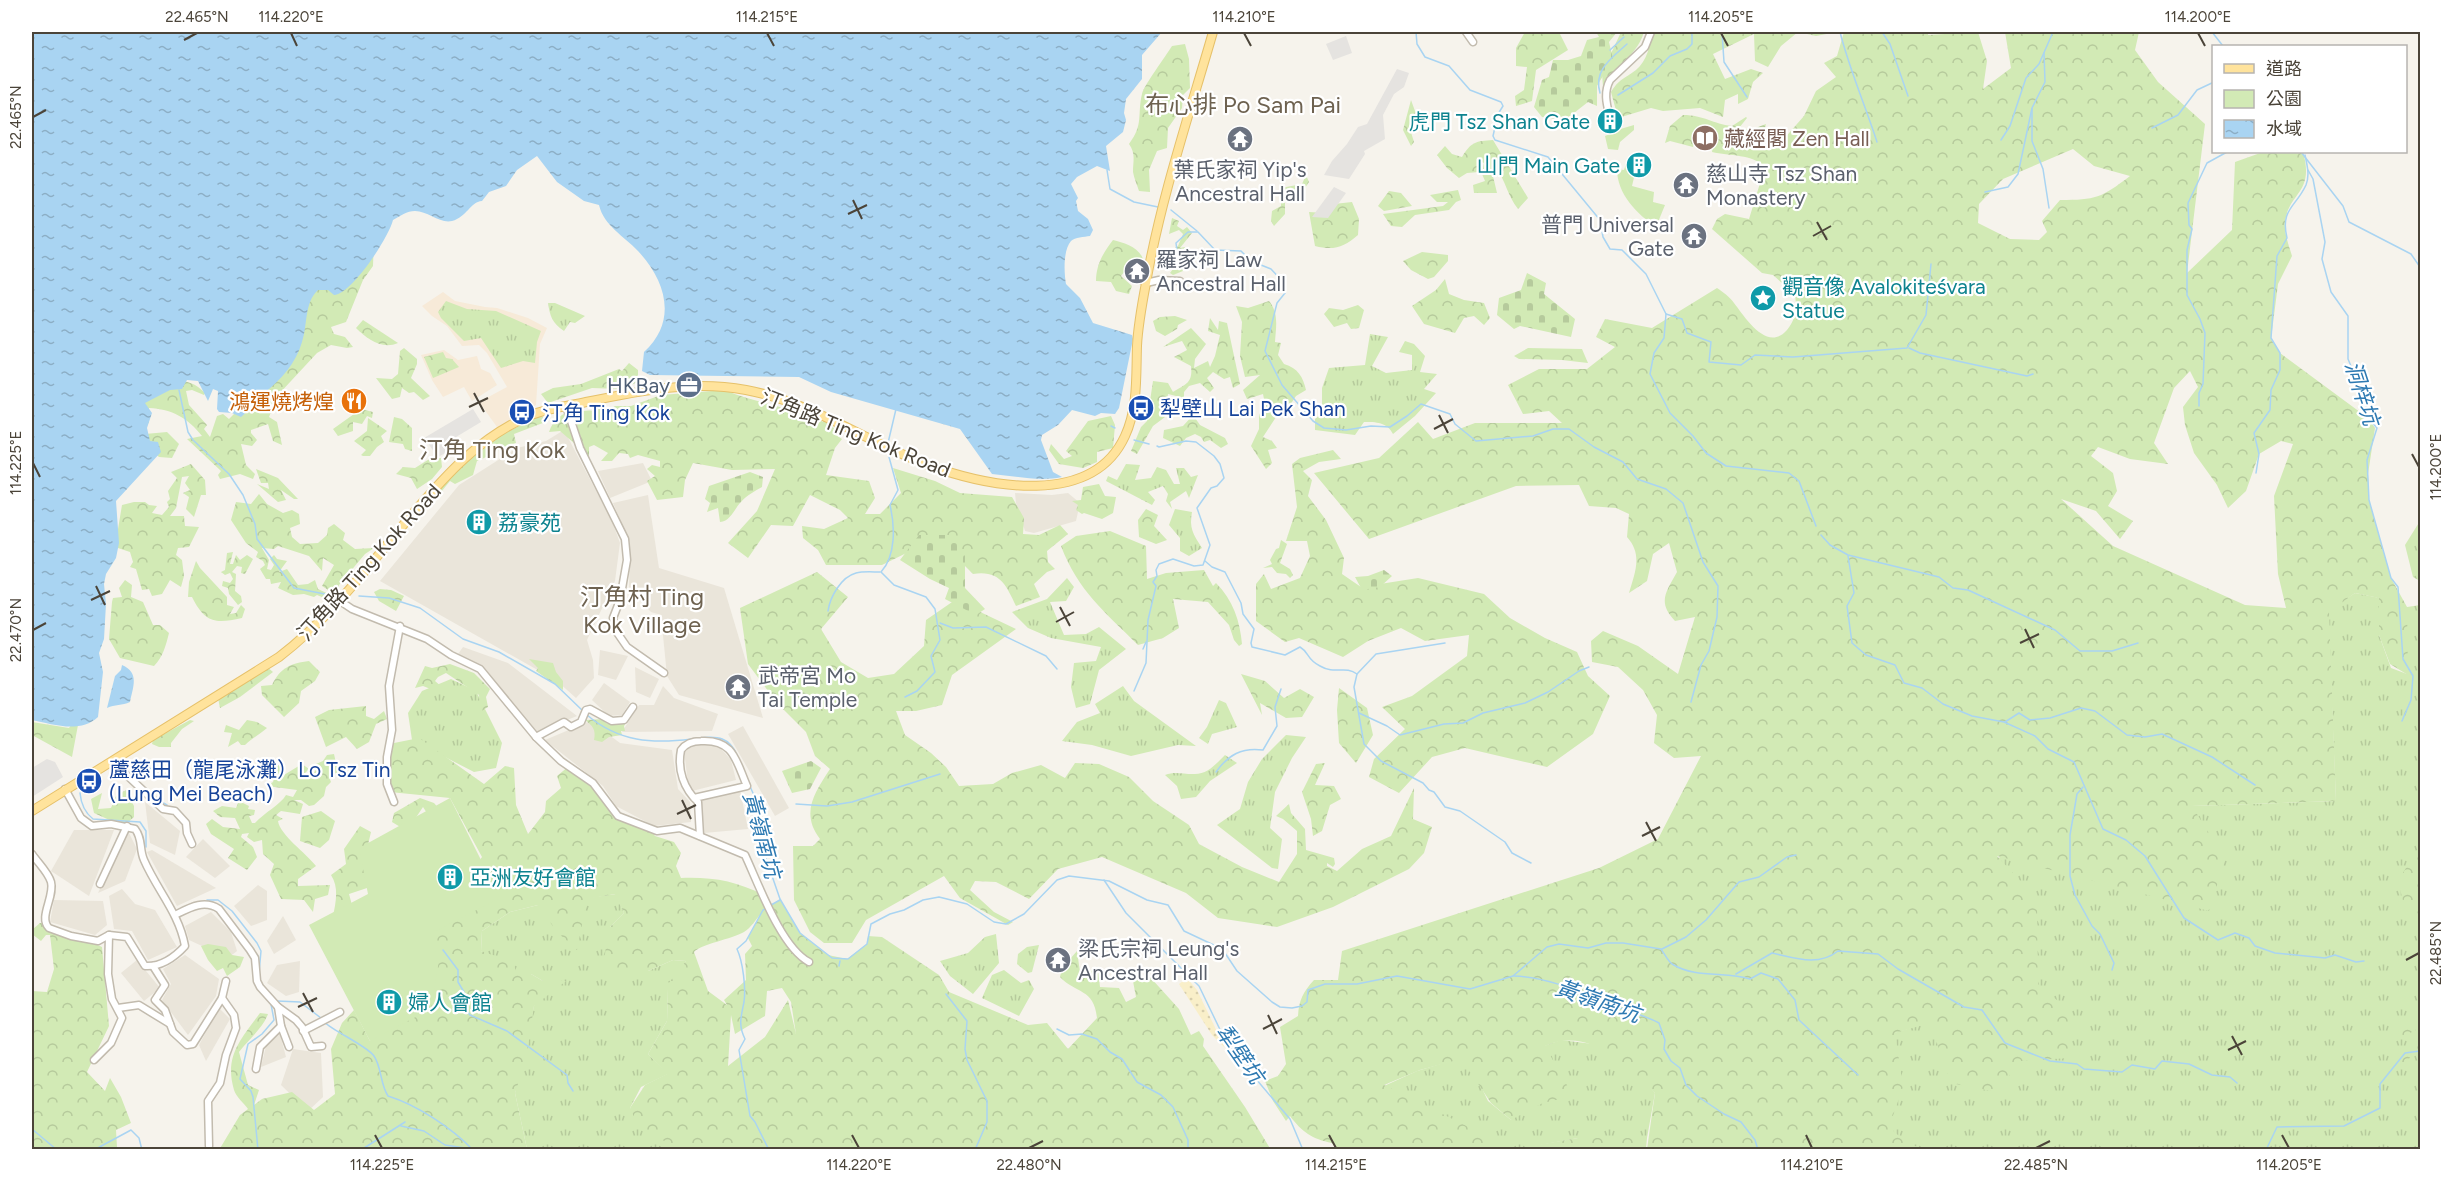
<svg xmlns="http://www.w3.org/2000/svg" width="2452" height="1181" viewBox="0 0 2452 1181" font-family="Figtree,'Noto Sans TC',sans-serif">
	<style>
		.residential { fill: #eae5da }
		.commercial { fill: #f7ead8 }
		.grass { fill: url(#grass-tufts) }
		.forest { fill: url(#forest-crowns); fill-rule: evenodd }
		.sand { fill: url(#sand-dots) }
		.cemetery { fill: url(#cemetery-stones) }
		.green { fill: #d2eab5 }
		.parking { fill: #e5e3e0 }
		.water { fill: url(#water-ripples) }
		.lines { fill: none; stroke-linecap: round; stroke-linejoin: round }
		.stream { stroke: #a9d4f2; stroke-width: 1.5 }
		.minor-casing { stroke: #c2bbae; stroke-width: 9 }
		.major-casing { stroke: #e6c16a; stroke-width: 10 }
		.minor { stroke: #fff; stroke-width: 6 }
		.major { stroke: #ffe39c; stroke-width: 8 }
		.ticks { fill: none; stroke: #4b4439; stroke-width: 2 }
		.labels { text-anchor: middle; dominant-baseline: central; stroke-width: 4.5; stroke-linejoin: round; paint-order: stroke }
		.culture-label { font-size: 21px; fill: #0d838f; stroke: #fff; text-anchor: start }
		.education-label { font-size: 21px; fill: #785e54; stroke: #fff; text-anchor: start }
		.worship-label { font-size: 21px; fill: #5b616d; stroke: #fff; text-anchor: start }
		.service-label { font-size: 21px; fill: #4e5e75; stroke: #fff; text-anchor: end }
		.food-label { font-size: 21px; fill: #c56008; stroke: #fff; text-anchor: end }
		.transit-label { font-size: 21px; fill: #164399; stroke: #fff; text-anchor: start }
		.street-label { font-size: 21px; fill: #4b4439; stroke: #fff }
		.water-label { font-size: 22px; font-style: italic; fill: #2e7ab2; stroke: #fff }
		.quarter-label { font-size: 24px; fill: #6e6250; stroke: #fff }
		.neatline { fill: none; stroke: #4b4439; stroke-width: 2 }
		.ticks-label { font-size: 15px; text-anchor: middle; fill: #4b4439 }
	</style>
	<defs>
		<pattern id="grass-tufts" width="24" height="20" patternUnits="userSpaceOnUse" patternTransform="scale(1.5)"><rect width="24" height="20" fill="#d2eab5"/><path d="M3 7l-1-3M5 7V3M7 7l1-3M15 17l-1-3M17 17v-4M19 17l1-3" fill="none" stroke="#b6ca9c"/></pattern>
		<pattern id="forest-crowns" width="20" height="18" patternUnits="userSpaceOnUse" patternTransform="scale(1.5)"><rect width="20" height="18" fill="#d2eab5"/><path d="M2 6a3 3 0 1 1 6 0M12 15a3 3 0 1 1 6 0" fill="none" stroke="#b6ca9c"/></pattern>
		<pattern id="sand-dots" width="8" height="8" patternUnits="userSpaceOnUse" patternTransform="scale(1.5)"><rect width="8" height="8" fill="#f9efc9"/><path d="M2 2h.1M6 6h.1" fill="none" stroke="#d7cead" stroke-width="1.8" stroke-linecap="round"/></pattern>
		<pattern id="cemetery-stones" width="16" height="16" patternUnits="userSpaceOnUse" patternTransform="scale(1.5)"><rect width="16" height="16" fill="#d2eab5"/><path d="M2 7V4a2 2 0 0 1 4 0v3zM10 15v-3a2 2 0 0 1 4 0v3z" fill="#b6ca9c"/></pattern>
		<pattern id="water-ripples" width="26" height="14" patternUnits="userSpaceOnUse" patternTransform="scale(1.5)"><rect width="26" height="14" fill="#a9d4f2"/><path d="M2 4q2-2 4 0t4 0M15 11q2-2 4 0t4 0" fill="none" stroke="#8caec5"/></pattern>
	</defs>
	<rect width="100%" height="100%" fill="#f6f3ec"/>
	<g class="residential">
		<polygon points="564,430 612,521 620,543 615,581 587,640 593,660 594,678 576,698 557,681 380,581 459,485 517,448 546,441"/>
		<polygon points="643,463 652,481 610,498 598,471"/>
		<polygon points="1015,493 1052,495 1068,493 1080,503 1076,521 1034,533 1025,531 1016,503"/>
		<polygon points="648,495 659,568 724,588 763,718 679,695 667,676 661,615 651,612 629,590 630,543 613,503"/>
		<polygon points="463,647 508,663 577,716 537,732 486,671 458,654"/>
		<polygon points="600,650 628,656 616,680 598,675"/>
		<polygon points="635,667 659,679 650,698 636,692"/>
		<polygon points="604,683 630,702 622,715 609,716 592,700"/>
		<polygon points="663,686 674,698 718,714 712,731 622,732 639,705 654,705"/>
		<polygon points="590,721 620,743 672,750 678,789 690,802 691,822 654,826 616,806 603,786 545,740"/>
		<polygon points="743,726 789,808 775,816 728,734"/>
		<polygon points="695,744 717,744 731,760 736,780 692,791 688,783 684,751"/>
		<polygon points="740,790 748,829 704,833 700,799"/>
		<polygon points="145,802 180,831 175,855 150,843"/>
		<polygon points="74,830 114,830 89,896 51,871"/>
		<polygon points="128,831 137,849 125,881 98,893"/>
		<polygon points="203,839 230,866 215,878 186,857"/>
		<polygon points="152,850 216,888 177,906 147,852"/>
		<polygon points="258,885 267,891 267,920 251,926 234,906"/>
		<polygon points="122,889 135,904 155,910 177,947 148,960 132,931 114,929 109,896"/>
		<polygon points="54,900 103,901 107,925 95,935 50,922"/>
		<polygon points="211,912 231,932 237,951 228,958 189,940 185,926"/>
		<polygon points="283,916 296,940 274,954 267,941"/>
		<polygon points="185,955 219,979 216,996 188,1035 162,1000 171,984 163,969"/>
		<polygon points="137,960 160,988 144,1001 121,973"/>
		<polygon points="300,961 299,992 286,996 267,983 277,965"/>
		<polygon points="219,1008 230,1019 206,1061 199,1045"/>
		<polygon points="280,1034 286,1057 261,1067 266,1046"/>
		<polygon points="293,1049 321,1053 323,1097 308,1111 281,1085"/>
	</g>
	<g class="commercial">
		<polygon points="443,292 455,301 485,307 497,308 528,318 547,328 540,344 536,405 497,427 479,402 507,387 487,353 479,345 462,346 447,326 432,316 422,306"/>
		<polygon points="444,350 458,360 477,356 481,369 490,373 497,385 472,401 464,387 443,397 432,380 421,355"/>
	</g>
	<g class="grass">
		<polygon points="446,301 467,309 496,311 541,331 537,342 535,363 523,361 501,368 481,338 464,341 441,318 438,312"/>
		<path d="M 548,303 L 555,303 L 585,316 L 575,323 L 570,322 L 564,331 C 552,323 550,316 548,303 Z"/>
		<path d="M 1370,334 L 1388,337 L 1372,366 L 1386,373 L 1412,370 L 1412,355 L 1399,352 L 1405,341 L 1414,344 L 1425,356 L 1420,372 L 1437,374 L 1424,389 L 1436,393 L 1415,416 L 1393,434 C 1387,422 1376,422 1364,422 L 1355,435 L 1315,430 L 1315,419 L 1322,413 L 1322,388 L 1329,368 L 1365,365 Z"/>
		<polygon points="1126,464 1140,465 1135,480 1151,478 1157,467 1166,470 1174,484 1180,484 1176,468 1184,468 1191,477 1198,475 1189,498 1186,491 1170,502 1172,509 1166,501 1168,494 1163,486 1148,492 1155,500 1152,505 1106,481 1108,476 1117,480"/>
		<path d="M 1175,509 L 1192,512 C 1189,528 1193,534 1202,548 L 1189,556 L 1180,551 L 1180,538 L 1169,525 Z"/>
		<polygon points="2420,521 2420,581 2413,577 2405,545"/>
		<polygon points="1067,578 1074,587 1066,601 1050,602 1064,635 1086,634 1099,627 1126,649 1099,670 1090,704 1076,708 1071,687 1074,663 1096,661 1101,647 1051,638 1028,628 1012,612 1047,599"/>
		<polygon points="2355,593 2380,598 2379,635 2391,668 2407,674 2401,608 2420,605 2420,1149 1710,1150 1894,1033 1930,1022 2000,856 2191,806 2336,801 2328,611"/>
		<polygon points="451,679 476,691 502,743 496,768 474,772 412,740 408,713 422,691"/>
		<polygon points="1123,686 1134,701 1196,746 1178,745 1131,756 1092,745 1062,741 1077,722 1100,713 1095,704"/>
		<polygon points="1219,700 1226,703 1237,727 1212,734 1208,744 1199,738 1207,727"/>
		<polygon points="1286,735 1306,737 1292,758 1275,792 1270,828 1282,839 1278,869 1272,868 1217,825 1240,809 1248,782 1262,759"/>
		<path d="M 1225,755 L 1237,763 L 1210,781 L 1196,797 L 1181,799 L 1177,786 L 1165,775 C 1175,771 1182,774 1193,774 C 1207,775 1216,764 1225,755 Z"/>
		<polygon points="616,894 624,913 610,927 648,971 673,960 686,961 668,989 667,1021 648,1054 668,1074 641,1087 630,1108 678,1146 676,1149 527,1149 515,1093 534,1006 543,981 531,974 516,974 481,951 482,931 510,912 538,905"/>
		<polygon points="996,934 999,963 973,994 950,976 940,961 968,953 985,937"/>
		<polygon points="1039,945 1032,972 1028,973 1017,964 1018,954 1027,947"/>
		<polygon points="1004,970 1021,983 1029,980 1034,989 1019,1016 982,998 992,975"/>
		<polygon points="1561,1040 1593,1044 1625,1059 1655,1093 1647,1138 1578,1138 1513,1150 1384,1086 1417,1071 1457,1059 1474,1072 1488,1101 1511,1120 1541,1047"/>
	</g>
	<g class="forest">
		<polygon points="1525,32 1559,32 1568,50 1536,70 1532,101 1516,106 1515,96 1524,90 1527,67 1516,66 1516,48"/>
		<path d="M 1621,32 L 1644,32 C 1636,60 1608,65 1604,101 L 1602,73 Z"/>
		<path d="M 1653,32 L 1837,32 L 1816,36 L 1798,32 L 1781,46 L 1768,67 L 1755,61 L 1754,34 L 1713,54 L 1725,79 L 1751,69 L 1763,73 L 1753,82 L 1748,99 L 1738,104 L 1738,94 L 1725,100 L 1723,117 L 1700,108 L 1663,111 L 1651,108 L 1618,118 L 1611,92 C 1619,79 1624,79 1636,70 C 1647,61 1650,45 1653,32 Z"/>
		<path d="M 1844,32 L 1929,32 L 1928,35 L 1978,32 L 1987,61 L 1983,89 L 2011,68 L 2005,32 L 2139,32 L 2135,50 L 2158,82 L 2205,124 L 2187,273 L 2232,230 L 2235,162 L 2263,152 L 2303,152 C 2315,194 2288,192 2285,223 C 2284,233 2289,246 2292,256 L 2278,284 L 2271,339 L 2280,353 L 2368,418 L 2375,428 L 2368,474 L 2369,500 L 2391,578 L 2407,607 L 2408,675 L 2390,664 L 2379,635 L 2379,598 L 2355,593 L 2329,612 L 2336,801 L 2192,806 L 2225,859 L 2209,911 L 1997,856 L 2037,899 L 2038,984 L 2070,1011 L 2070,1058 L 2021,1061 L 1996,1092 L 1951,1083 L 1930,1023 L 1895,1033 L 1903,1087 L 1889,1127 L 1908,1144 L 1929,1150 L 1647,1149 L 1655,1093 C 1626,1064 1588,1026 1545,1046 L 1573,1096 L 1543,1103 L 1511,1120 L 1491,1103 L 1471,1073 L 1457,1060 L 1420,1070 L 1384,1085 L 1513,1149 L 1337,1149 L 1332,1143 C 1312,1139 1302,1132 1290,1116 L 1286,1121 L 1273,1101 L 1265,1081 L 1278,1076 L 1286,1064 L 1280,1027 L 1298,1016 C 1299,1000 1303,992 1314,980 L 1338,980 L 1342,951 L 1599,868 L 1658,839 L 1701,756 L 1674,758 L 1654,743 L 1657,715 L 1643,690 L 1618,667 L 1592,662 L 1591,641 L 1603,631 L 1638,646 L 1678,674 L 1695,617 L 1675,621 C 1657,602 1666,592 1677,572 L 1669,543 L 1653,554 L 1647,581 L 1629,593 C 1635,572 1643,555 1627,537 L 1629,514 L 1616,508 L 1589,506 L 1579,485 L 1516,486 L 1369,539 L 1314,473 L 1379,458 L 1418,422 L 1433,439 L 1475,423 L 1562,423 L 1549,411 L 1523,414 L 1508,385 L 1539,369 L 1587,369 L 1615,347 L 1596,337 L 1605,319 L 1652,328 L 1717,288 C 1723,292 1730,297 1734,303 C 1745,317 1767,353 1787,330 C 1796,319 1797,308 1795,295 L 1773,275 L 1762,273 L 1712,229 L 1717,219 L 1725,214 L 1749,219 L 1765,167 C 1753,154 1729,156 1712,152 L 1715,133 L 1697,129 L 1693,147 L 1670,141 L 1665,143 L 1670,126 L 1683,115 C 1704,115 1713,124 1732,126 L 1746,117 L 1747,118 L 1739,128 L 1750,130 L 1766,124 L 1762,139 L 1767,136 L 1780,134 L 1782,141 L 1804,116 L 1816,91 L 1836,77 L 1824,63 L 1837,56 ZM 2073,149 L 2094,166 L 2130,176 C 2101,198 2096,200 2060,200 L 2042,221 L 2047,232 L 2039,240 L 2010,239 L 1978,223 L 1979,204 L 2003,179 ZM 2190,371 L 2198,387 L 2183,407 L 2185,425 L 2194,453 L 2217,485 L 2228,508 L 2246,491 L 2259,454 L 2281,441 L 2293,444 L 2274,496 L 2278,574 L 2286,608 L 2245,605 L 2113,546 L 2061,499 L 2096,511 L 2120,539 L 2133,521 L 2108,506 L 2117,491 L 2113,473 L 2091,456 L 2098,447 L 2130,459 L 2168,464 L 2154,443 L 2174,388 Z"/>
		<path d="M 1185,44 L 1189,59 L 1190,88 L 1183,95 L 1182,108 L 1168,128 L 1167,148 L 1157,151 L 1149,170 L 1150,192 L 1139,191 C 1137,185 1134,178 1133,172 C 1133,161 1136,154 1129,144 C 1144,124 1137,115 1142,94 C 1144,85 1166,56 1172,46 Z"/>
		<polygon points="1411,100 1415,111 1426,116 1422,122 1414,121 1409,126 1414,142 1411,146 1403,130"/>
		<path d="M 1493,140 L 1528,198 L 1518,209 C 1507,195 1506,181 1496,168 L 1492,172 L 1497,193 L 1474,193 L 1473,185 L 1485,181 L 1482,174 L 1484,163 L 1482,162 L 1479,172 L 1467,173 L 1459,178 L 1447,168 L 1437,155 L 1445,146 L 1452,154 L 1462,157 C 1471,142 1476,141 1493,140 Z"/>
		<polygon points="1306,175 1309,182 1305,188 1293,190 1285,195 1285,214 1274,226 1271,221 1272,211 1281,206 1281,188 1302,184"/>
		<polygon points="1458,190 1461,200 1456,202 1449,210 1415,215 1402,227 1391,226 1383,214 1443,206 1448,202 1437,202 1430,195"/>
		<polygon points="1389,191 1401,193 1412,206 1384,211 1378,206"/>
		<path d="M 1352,202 L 1359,219 L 1358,235 C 1344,247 1334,251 1315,246 L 1309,212 L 1325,213 L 1334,204 Z"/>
		<polygon points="1172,218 1179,221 1177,226 1183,230 1187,227 1192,233 1180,248 1185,247 1193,255 1184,257 1181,251 1180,254 1183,271 1173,275 1170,273 1176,265 1174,258 1169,258 1171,265 1169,269 1160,268 1163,256 1178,246 1183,234 1179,230 1169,234"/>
		<path d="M 374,238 L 373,266 L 363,280 L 346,322 L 331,327 L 334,334 L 345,337 L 353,347 L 347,348 L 331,345 L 317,353 L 278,395 L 269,417 L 277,422 L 282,445 L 273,441 L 268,424 L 251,430 L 251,433 L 257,440 L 252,446 L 241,444 L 246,465 L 255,474 L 253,479 L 240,474 L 220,479 L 218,475 L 221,471 L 187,439 L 202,436 C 188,418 172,409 149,408 L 149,423 L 139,425 L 131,414 L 151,383 C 173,381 189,376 205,393 L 204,395 L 192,390 L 186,391 L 189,405 L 207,425 L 204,429 L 210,437 L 217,416 L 223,414 L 229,419 L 237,411 L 301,299 Z"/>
		<path d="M 1113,240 C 1125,243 1142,248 1144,263 L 1129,266 L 1121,276 L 1132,286 L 1129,294 L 1116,291 L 1111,282 L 1096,281 C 1096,265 1103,253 1113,240 Z"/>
		<polygon points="1422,252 1448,255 1448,261 1434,277 1428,279 1411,270 1403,261"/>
		<polygon points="1445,279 1449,294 1464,300 1484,303 1490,318 1484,325 1474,316 1464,318 1455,333 1424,324 1412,306 1436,290"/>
		<path d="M 1269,301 C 1279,313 1276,327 1275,342 L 1281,343 L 1278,355 L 1284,364 C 1298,368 1303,377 1306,390 L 1296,396 L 1290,405 L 1280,411 L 1263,437 L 1272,441 L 1277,448 L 1268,450 L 1272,463 L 1266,469 L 1251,446 L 1259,429 L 1259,415 L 1265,404 L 1263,394 L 1247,399 L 1243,390 L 1260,375 L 1245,377 L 1240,356 L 1242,322 L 1236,306 L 1248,308 Z"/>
		<polygon points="1358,305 1364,310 1359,328 1351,329 1347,323 1334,327 1324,314 1329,308 1343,310"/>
		<polygon points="1175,316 1187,320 1178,325 1177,329 1165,336 1156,331 1153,321 1160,317"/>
		<path d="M 1210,318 L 1218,330 L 1219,321 L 1227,323 L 1240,384 L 1233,388 L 1230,377 L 1224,379 L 1213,372 L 1207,378 L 1214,388 L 1210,392 L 1200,383 L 1189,386 L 1184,392 L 1184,398 L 1168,394 L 1165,417 L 1153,426 L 1137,454 L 1131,451 L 1141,427 L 1147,421 L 1153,381 L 1168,383 L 1173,392 C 1186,384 1193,383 1191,366 L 1174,357 L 1187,350 L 1182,341 L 1163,347 L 1191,328 L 1206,344 L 1195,359 L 1194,368 L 1208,361 L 1210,367 L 1215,356 L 1220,335 L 1208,331 Z"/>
		<path d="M 363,320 L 398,343 C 382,350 367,339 356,328 Z"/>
		<polygon points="404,348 417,359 417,364 411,378 430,396 423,400 414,392 409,393 402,388 400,397 392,399 376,378 392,379 398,374 400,351"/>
		<polygon points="1528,348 1582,349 1588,363 1562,360 1519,359 1514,356"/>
		<polygon points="443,352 446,358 452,359 459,367 433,378 424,357"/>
		<polygon points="629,363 638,370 638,382 620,389 592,388 548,403 541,394 553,388 581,384 619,369 622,371"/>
		<path d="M 725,390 C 754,403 785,405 814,419 L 816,415 L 822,419 L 822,422 L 825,420 L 831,423 L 833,428 L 837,425 L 840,428 L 833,433 L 842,439 L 835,448 L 826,475 L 869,481 L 875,498 L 865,514 L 880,514 L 901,493 L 893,468 L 935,481 L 960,493 L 1012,497 L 1024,518 L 1023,534 L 1039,535 L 1060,525 L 1068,534 L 1047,551 L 1048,562 L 1055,569 L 1047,572 L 1034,584 L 1040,597 L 1016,606 C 1006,585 1000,570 973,574 L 953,554 L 933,540 L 882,565 L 826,565 L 818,550 L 803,538 L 802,526 L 824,529 L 848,518 L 840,510 L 810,495 L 793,526 L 771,525 L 748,558 L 728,543 L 757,511 L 775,469 L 732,470 L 693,463 L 685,480 L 683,497 L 657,500 L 647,481 L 655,476 L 647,469 L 652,465 L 660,467 L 660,461 L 638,455 L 630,458 L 628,454 L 619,453 L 612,461 L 601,461 L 608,453 L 594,445 L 589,447 L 589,461 L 586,465 L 575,444 L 560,431 L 549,432 C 553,420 560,416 570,410 C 580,414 587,408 596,412 L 598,403 L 608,411 L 615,406 L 631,406 L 661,395 Z"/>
		<polygon points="361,409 373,412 372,418 367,416 362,424 353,422 353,431 338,436 333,429"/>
		<path d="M 540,415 L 548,421 L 514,434 L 516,443 C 502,446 491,456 477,461 L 473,475 L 455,484 L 450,481 L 437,497 L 432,497 L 457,466 L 455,462 L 464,455 Z"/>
		<polygon points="1193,415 1200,425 1225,438 1228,444 1221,448 1210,440 1204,442 1201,437 1195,434 1186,438 1180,446 1163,438 1164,430 1183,426"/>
		<polygon points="1111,416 1115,425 1113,448 1097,452 1097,462 1083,468 1059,464 1049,450 1051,444 1064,459 1072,456 1066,451 1088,421"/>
		<polygon points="394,417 402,419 412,428 412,451 405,449 403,444 389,442"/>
		<polygon points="368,418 387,431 381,436 384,442 377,447 370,456 363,456 361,455 366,450 354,441 367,431"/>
		<polygon points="167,432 179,444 172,458 159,457 147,447 145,434"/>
		<polygon points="1333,450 1341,459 1319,462 1303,471 1312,480 1308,496 1326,520 1344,558 1342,574 1361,587 1418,578 1484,594 1510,618 1545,638 1577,652 1588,676 1610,696 1593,734 1547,767 1465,748 1432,757 1399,793 1369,777 1374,759 1405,729 1382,707 1412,696 1467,656 1469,635 1425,641 1401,628 1368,641 1343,657 1299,638 1285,642 1256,621 1256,584 1264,574 1271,589 1300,578 1310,556 1307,541 1286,541 1297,507 1292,464 1300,458"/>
		<polygon points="431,458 441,458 442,467 432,479 417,489 411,478 396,474 403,467 415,468"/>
		<polygon points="191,464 205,480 206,495 201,495 194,517 186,509 189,497 183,493 190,490 185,483 189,476 182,477 176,508 170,516 184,516 185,526 199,527 189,547 178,548 176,555 182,560 184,576 181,587 170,580 162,594 152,596 149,589 142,590 136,569 130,567 133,562 130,552 115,547 122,505 134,502 145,502 149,505 157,506 152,513 162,515 169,507 167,502 170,499 168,491 177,478 171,472"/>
		<polygon points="256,469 278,478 298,499 294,499 281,490 286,500 278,502 257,484 269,489 268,483 261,483"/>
		<polygon points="1099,484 1105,496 1116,497 1113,513 1102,519 1084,513 1082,514 1076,510 1078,505 1072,501 1081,500 1083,487"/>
		<polygon points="259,494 267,504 283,513 292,510 299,514 300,524 290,528 292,537 300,544 318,543 327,535 328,528 334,524 345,533 343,540 355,549 374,548 365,554 339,585 339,597 322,586 334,565 323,558 322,571 309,556 278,546 274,549 262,548 269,560 267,569 271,570 274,565 270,559 274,555 277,559 287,561 279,572 287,569 298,585 308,584 315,580 318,589 333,596 329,600 317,595 314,597 304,594 293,595 278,588 281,582 271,584 270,579 266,579 260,569 265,565 263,561 256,557 258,552 246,543 231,520 236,502 251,504"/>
		<polygon points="1146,509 1158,515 1154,526 1167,540 1156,544 1139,537 1138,520"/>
		<path d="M 1110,531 L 1146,546 L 1147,579 L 1166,573 L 1204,570 L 1213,586 L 1216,583 C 1233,600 1240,621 1242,644 L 1239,646 L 1234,640 L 1229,625 L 1208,602 L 1173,599 L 1179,628 L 1163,638 L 1138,645 C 1105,612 1078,591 1061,546 L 1076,536 Z"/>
		<polygon points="1281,540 1287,544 1280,563 1290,569 1293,575 1290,578 1286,574 1277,573 1272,567 1263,568 1272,564 1270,560 1276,549 1279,548"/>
		<polygon points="233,552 230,564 233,564 236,555 240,560 247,555 253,559 245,574 241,573 242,567 237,566 232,572 236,574 235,591 241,596 242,602 238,605 229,594 228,588 222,586 223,581 230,583 233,579 230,573 225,575 221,572 225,570 227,553"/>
		<path d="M 196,561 L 200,568 L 227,597 L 227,605 L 234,607 L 230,614 L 236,613 L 241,605 L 245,609 L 242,618 C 215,624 205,623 192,597 L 188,597 L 189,582 Z"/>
		<path d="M 817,572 L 848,597 L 821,629 L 841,662 L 868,678 L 894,674 L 924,646 L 926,620 L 955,600 L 1016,629 L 952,675 L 942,705 L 916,711 L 896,711 L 905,735 L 931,753 L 946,767 L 959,786 L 993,784 L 1012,773 L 1041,765 L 1065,778 L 1075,763 L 1099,764 L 1129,777 L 1153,801 L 1189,825 L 1199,844 L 1242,867 L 1279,882 L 1297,854 L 1297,831 L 1283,819 L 1276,816 L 1289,804 L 1291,813 L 1305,829 L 1306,850 L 1334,858 L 1335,864 L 1333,867 L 1327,863 L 1327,866 L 1337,871 L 1362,849 L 1391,836 L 1414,788 L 1413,819 L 1432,827 L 1424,853 L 1409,869 L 1333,907 L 1277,927 L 1218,918 L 1186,893 L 1102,857 L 1058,869 L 1029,899 L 996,882 L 975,881 L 970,890 L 994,912 L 1013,922 L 1008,925 L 960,898 L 944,876 L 866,920 L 852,943 L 824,943 L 810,932 L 794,900 L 793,846 L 813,846 L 820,839 C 800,813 815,792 830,769 L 815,756 L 806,732 L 777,703 L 748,664 L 740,608 Z"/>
		<path d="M 125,580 L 132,585 L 131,597 L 143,602 L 153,625 L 160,625 L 169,633 C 166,645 163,657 154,666 L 120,658 L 109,639 L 112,602 L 113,598 L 122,597 L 119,588 Z"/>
		<polygon points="380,589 391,590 404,596 396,611 379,601 374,592"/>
		<polygon points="529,659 553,663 556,672 563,681 563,690 536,671 538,668"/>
		<path d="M 309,661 L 320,672 L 315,681 L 301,691 L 299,703 L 284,717 L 262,695 L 261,686 L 272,685 C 280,668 291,663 309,661 Z"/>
		<polygon points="450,664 474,673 490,689 486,697 488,707 480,712 479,695 446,673 438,677 435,681 442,687 438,692 423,686 415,688 425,666 432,668"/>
		<polygon points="267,667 273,672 240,697 220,708 218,698"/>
		<polygon points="1241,674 1265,681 1284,698 1300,689 1314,697 1302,717 1286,718 1260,703 1262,715"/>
		<polygon points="1339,688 1367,708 1373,735 1356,763 1339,743 1337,710"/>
		<polygon points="366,706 366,716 374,719 384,711 387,719 376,724 369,742 357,749 346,737 326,747 315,717 329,710"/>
		<path d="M 618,716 L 622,717 L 626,723 L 624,726 L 625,731 L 621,731 L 622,735 L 609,737 L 602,742 L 594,740 C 596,730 593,726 585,720 L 604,719 L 606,723 L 613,725 L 618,722 Z"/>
		<polygon points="190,720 194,721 182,729 171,743 171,747 159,747 152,744 153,740"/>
		<path d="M 247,720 L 257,722 L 267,728 C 259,735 252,738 245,745 L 241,745 L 238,741 L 228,747 L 232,733 L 224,732 L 226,725 L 239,730 Z"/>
		<polygon points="32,722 69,728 71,725 78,725 72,757 32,735"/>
		<path d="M 419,738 L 484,784 L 505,766 L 514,768 L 516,805 L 528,834 L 545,812 L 546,801 L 561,788 L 557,776 L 569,766 L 595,786 L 612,809 L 650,828 L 655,836 L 674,842 L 681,853 L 676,866 L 681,878 C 714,877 735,881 764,895 L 764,910 L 780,899 L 800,933 L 828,955 L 847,959 L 867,944 L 868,936 L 882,937 L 939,975 L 949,992 L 1028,1025 L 1047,1023 L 1068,1049 L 1097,1018 C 1094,988 1076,994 1060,977 L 1062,968 L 1077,951 L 1080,972 L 1098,970 L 1100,987 L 1119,988 L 1126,1002 L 1136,997 L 1132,976 L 1150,977 L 1179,1009 L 1191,1035 L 1199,1031 L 1204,1039 L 1203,1046 L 1245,1107 L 1271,1150 L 680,1149 L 639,1128 L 630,1108 L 645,1085 L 667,1074 L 648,1054 L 667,1021 L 668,984 L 686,961 L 673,960 L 648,971 L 616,978 L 602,960 L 605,954 L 608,929 L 624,913 L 615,894 L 587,899 L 577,950 L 557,932 L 538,905 L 510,912 L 482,931 L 481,951 L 513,962 L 517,974 L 531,974 L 543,981 L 566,981 L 534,1006 L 526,1060 L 515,1093 L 527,1149 L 219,1150 L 240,1115 L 248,1109 C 244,1103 236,1097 234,1090 C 224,1056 241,1039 260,1013 L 268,1014 C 263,1028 249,1039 239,1052 L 248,1085 L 259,1090 L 254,1105 L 262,1099 L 292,1092 L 314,1110 L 335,1094 L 331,1049 L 342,1023 L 354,1010 L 370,1041 L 423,937 L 482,857 L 450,798 L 390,792 L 387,784 L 389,744 ZM 761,914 L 748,938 L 752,946 L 745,954 L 746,980 L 724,1000 L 727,1005 L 708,991 L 694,952 C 701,944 732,939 744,932 C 751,928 756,919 761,914 ZM 782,988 L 791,1002 L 796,1034 L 788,1000 L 765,1037 L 728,1066 L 731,1015 L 735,1034 L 765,1016 L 767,991 Z"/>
		<path d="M 334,754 L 338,772 L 329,777 L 331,782 L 326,787 L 324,796 L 314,805 L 309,806 L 301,800 L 294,800 L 303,804 L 300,814 L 281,811 L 276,815 L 283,819 L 278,821 C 280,835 306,853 316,866 L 298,879 L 298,886 L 330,885 L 328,895 L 315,899 L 313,912 L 304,900 L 281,899 L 270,875 L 274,864 L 263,854 L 262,840 L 254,842 L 247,837 L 249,833 L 242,834 L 241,837 L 253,847 L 257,857 L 247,870 L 228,858 L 234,849 L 211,834 L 206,824 L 212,819 L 223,827 L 240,829 L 235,818 L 220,817 L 213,811 L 222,806 L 236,808 L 240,798 L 241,802 L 249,806 L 248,809 L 255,810 L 254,815 L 249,816 L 252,823 L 255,823 C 264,813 281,804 286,795 L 293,797 L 297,790 L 267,786 L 273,782 L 275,776 L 270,769 L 265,768 L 268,758 L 281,767 L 279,778 L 302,764 L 309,769 L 304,774 L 304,777 L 310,778 L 318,767 L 316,764 L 323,761 L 327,755 Z"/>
		<polygon points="1325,763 1315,785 1334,786 1341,799 1330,805 1322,831 1313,836 1311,819 1302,792 1316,764"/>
		<polygon points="126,790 134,806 134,817 126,824 116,823 94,813 91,799 102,793 98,809 111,808 116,796"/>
		<polygon points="420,798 434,803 448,819 438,830 423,807 407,831 392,822 394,813"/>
		<polygon points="321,811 335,821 329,840 320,848 300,841 302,817"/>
		<path d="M 360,826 L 371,832 L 367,849 L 373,886 L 349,894 L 352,905 L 333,916 C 336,902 339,887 331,875 L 346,864 L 344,849 Z"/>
		<polygon points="2420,845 2420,915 2404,905 2398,881"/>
		<polygon points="40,923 47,923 44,927 52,927 54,934 66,930 102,947 109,1026 87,1072 105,1091 110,1078 121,1097 131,1123 116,1130 117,1147 113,1149 32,1150 32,991 47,992 54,969 50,935 46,935 41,941 32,934 33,929"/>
		<polygon points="208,944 226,947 232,955 244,957 240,967 227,976 223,968 217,971 208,960 201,946"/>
		<polygon points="2411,1022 2420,1023 2420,1054 2413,1055 2401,1066 2374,1078 2418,1036 2415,1029 2403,1040 2402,1032"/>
		<polygon points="1578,1138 1647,1138 1646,1149 1514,1149"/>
	</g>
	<polygon class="sand" points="1187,978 1197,990 1225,1048 1212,1035 1179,984"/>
	<g class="cemetery">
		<polygon points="1596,32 1617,32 1609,42 1613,59 1597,86 1597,106 1588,102 1565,120 1542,117 1534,107 1542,80 1549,77 1553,60 1568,60 1581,56 1587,40 1599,37"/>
		<polygon points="1527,273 1546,283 1544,294 1575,319 1571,337 1520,326 1514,329 1497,315 1499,298 1521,290"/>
		<path d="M 750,472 L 763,477 L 762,487 C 755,491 747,495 741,502 C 734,509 731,521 720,522 L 718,508 L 707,512 L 710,503 L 705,499 L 709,486 Z"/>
		<polygon points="919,535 955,535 965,556 965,588 985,609 976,615 945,599 949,588 930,579 900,560"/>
		<polygon points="1384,570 1392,576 1380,587 1362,590 1355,577 1368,576"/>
		<polygon points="811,761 821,768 810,789 792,793 782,771"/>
	</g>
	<g class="green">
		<polygon points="1607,124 1617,130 1634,125 1634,130 1620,142 1618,150 1608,149 1605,136 1610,134"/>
		<path d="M 1626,164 L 1634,166 L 1636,169 L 1632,186 L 1654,192 L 1653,202 L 1665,205 L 1656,227 C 1637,214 1617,194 1617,169 L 1624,170 Z"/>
		<polygon points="450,798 500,898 428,935 439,960 431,1009 370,1041 309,925 368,894 359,848"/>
	</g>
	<g class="parking">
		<polygon points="1346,36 1352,53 1333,60 1326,44"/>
		<polygon points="1397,69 1409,73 1404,87 1394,94 1383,115 1385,139 1364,151 1365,154 1349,179 1324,175 1332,161 1347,144 1358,127 1367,124"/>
		<polygon points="1334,187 1346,193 1328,218 1312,217"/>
		<polygon points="473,409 481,422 456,437 460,445 438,457 424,438"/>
		<polygon points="47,759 55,762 63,777 32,797 32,768"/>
	</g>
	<g class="water">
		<path d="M 32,32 L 1162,32 L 1142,55 L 1142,79 L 1126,99 L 1124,113 L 1126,120 L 1123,132 L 1106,146 L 1110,171 L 1097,166 L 1077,177 L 1071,184 L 1078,198 L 1076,201 L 1078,211 L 1088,219 L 1093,230 L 1090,236 C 1084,237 1075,237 1071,241 C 1063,250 1064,273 1066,284 L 1080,298 L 1093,323 L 1132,335 L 1133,339 L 1119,408 L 1115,414 L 1101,413 L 1095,416 L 1072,410 L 1058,425 L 1042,435 L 1041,440 L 1053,472 L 1062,477 C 1039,482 1015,476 992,474 L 960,429 L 831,392 L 799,377 L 650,375 L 642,371 L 644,352 C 678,321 666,281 638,251 C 624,236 604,226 599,205 L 584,201 L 557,182 L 537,156 L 517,170 L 506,186 L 489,192 L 482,201 C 470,202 467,217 452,221 C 440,224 428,211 415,211 C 407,211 400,216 393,220 C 389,237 352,294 334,295 L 328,290 L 318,290 C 304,303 308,324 302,342 C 296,363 281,380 264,393 C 255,400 250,410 241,417 L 232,413 L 219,412 L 217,409 L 218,391 L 213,389 L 208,401 L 198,381 L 187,380 L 182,389 L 170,390 L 145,403 L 152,413 L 147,428 L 150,441 L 158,442 L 161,452 L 116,501 L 119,543 L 116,558 L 106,574 L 104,584 L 106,604 L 104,639 L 99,653 L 103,672 L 98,717 C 80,734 52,724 32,720 Z"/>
		<path d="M 122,665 C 140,673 133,687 130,702 C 122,706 115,704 107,708 L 115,676 L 121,670 Z"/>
	</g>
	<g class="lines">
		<g class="stream">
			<polyline points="1416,32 1417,44 1425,57 1449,66 1470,90 1501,102 1503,106 1498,114 1493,136 1495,140 1548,157 1600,220 1603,237 1610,249 1622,250 1646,274 1666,314 1664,338 1654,353 1650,374 1670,413 1693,436 1706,453 1726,466 1789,473 1799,481 1816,526"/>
			<polyline points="1722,32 1724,62 1747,97"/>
			<path d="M 1840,32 C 1849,68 1865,105 1877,142"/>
			<polyline points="1882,32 1890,44 1908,96"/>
			<polyline points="2212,32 2223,46"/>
			<polyline points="1610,50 1624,37"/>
			<path d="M 1600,93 C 1593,70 1612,58 1627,44"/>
			<polyline points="1618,95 1653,73 1670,56 1687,49 1692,44 1692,32"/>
			<polyline points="2032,109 2032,141 2043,169 2049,208"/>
			<polyline points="2152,128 2178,115 2197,90 2214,82"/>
			<polyline points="2001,140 2010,126 2026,78 2039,64 2053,32"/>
			<polyline points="2301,152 2343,206 2349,222 2411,254 2420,267"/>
			<polyline points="1107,170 1110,189 1134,202 1158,207"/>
			<polyline points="2308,170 2313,179 2325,242 2322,259 2331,292 2348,316 2348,359 2365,399 2368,418 2377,428 2367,460 2369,500 2391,578 2398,587 2403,659 2413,676 2411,700 2402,721"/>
			<polyline points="1985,192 2008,187 2018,174 2032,108 2045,82 2044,53"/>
			<polyline points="1171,210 1197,231"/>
			<polyline points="1170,252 1177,251 1176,243 1188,232 1198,232 1215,250 1241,251 1251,261 1271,269 1284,283 1285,293 1277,303 1265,351 1282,385 1313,421 1324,428 1346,430 1371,426 1390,427 1407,416 1421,404 1450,414 1455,424 1476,441 1533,436 1553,429 1569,429 1594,447 1623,462 1637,479 1666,489 1683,503 1703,562 1718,586 1717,617 1709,651 1701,665 1691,702"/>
			<polyline points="1666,314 1682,319 1687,333 1711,342 1709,362 1741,365 1755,355 1793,357 1907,348 1926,315 1931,264"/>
			<polyline points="1909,348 1920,353 2027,376 2033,374"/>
			<polyline points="179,390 188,432 193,440 229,474 243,495 255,524 257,539 294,588 330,595"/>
			<polyline points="2199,406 2199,393 2203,384 2205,333 2200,319 2187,295 2187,250 2192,229 2189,225 2188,203 2207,163 2227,152"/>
			<polyline points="1111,426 1115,428"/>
			<polyline points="1134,440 1149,444"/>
			<polyline points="888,443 896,409"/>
			<path d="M 889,457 L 898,490 L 890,505 C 895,526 896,556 881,572 L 894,585 L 926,597 L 935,609 L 940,640 L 931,656 L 935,672 L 917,691 L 905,697"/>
			<path d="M 2256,473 L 2259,454 L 2254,433 L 2270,410 L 2271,390 L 2280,370 L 2280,353 L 2271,338 L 2277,256 L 2287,238 C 2280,209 2296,207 2306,185 C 2310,175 2307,165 2305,155"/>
			<polyline points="1821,535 1830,545 1848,555 1939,577 1953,588 1968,590 2055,630 2080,651 2112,651 2138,643"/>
			<polyline points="1848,556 1854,593 1847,606 1852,643 1866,655 1895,665 1904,683 1922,688 1943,704 1972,716 2004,722 2035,736 2048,749 2074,762 2103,829 2126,840 2145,856 2184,918 2218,940 2235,933 2249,938 2255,946 2275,953 2325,958 2335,955 2356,962 2364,961"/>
			<path d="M 1205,561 L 1212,567 L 1225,572 L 1241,603 L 1243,614 L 1254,629 L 1251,643 L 1252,647 L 1285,655 L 1300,647 C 1310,653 1306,659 1320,666 C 1335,675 1345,665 1357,674 L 1354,687 L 1364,744 L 1381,761 L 1423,783 L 1429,790 L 1434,792 L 1445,807 L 1460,811 L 1505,842 L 1512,853 L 1531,863"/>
			<polyline points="359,596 389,598 420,608 463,639 499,652 555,684 584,712"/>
			<path d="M 828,611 C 830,597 841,577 856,573 C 863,571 873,572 880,572"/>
			<polyline points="940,623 953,628 986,627 1046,656 1057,669"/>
			<polyline points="1143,649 1146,642"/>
			<polyline points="1357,674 1376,654 1445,643"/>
			<polyline points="1134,691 1146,663 1148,620 1156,586 1153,582 1157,576 1156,570 1159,564 1173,559 1194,566 1203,565 1210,545 1197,508 1211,488 1217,486 1224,478 1220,464 1214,456 1196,442 1186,441 1159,447 1157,446"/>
			<polyline points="1359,713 1387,726 1400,735 1444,724 1463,723 1483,713 1525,703 1548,692 1579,671 1589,667"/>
			<path d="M 587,715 C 619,742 652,744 692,739"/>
			<polyline points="2005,722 2019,713 2030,720 2050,718 2081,708 2095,711 2127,735 2145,737 2162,734 2212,757 2255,785"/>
			<path d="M 700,738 C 718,736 729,737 737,755"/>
			<polyline points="136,770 149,768 170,776"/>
			<path d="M 1216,772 C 1228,755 1242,747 1263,750 L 1277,726 L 1275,707 L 1281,689"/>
			<path d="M 749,784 L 756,800 L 761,844 L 780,899 L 800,933 L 832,958 L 848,959 L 867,944 L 871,924 L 890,914 L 904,910 L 923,900 L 939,897 L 967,904 L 994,922 L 1006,924 L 1024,914 L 1057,880 L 1069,876 L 1109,881 L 1147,900 L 1168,905 L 1184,931 L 1218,947 L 1225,953 L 1237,971 L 1272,1002 L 1280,1007 L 1292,1008 L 1302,1006 L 1307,1002 L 1308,990 L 1325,984 L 1357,984 L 1397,976 L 1470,989 L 1513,976 L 1547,947 L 1559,944 L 1588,948 L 1606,943 L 1623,943 L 1661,949 C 1664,953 1668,961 1672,964 C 1696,979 1726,971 1750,979 L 1761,973 L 1778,979 L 1795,1000 L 1799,1020 L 1858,1075"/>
			<polyline points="2083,787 2077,794 2070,835 2070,876 2075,895 2092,926 2100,934 2114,963 2112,970"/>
			<path d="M 80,793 C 81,804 84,812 93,819 L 140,822 L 146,831 L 146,847"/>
			<polyline points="158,800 167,805"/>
			<polyline points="796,804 827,806 852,802 940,774"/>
			<polyline points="1104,880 1126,913 1199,986 1226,1042 1233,1050 1242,1054 1256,1079 1290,1119 1303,1150"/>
			<polyline points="207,900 218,900 232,911 257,943 261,951 259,973"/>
			<polyline points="771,905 780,900"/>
			<path d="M 767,908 L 763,910 L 746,941 L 737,949 C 743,962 746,988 744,1002 C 741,1017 738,1025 745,1039 L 739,1050 L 750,1116 L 755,1122 L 769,1150"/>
			<polyline points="1662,949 1686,937 1706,920 1739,882 1759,877 1787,857 1796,855"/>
			<polyline points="443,950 458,970 458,982 464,992 463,1006 470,1015 507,1031 567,1075 568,1083 573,1091"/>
			<polyline points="839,966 840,961"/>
			<path d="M 1736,974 L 1772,953 C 1795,958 1818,967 1838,951 L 1878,954 L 1898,969 L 1964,1007 L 1982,1010 L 2005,1043 L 2050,1061 L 2077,1064 L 2084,1069 L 2122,1072 L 2132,1065 L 2155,1069 L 2162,1061 L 2189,1064 L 2212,1075 L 2230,1077 L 2237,1083"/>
			<path d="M 1514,976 C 1551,977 1586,995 1620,1008 C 1634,1013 1646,1016 1659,1023 L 1665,1040 L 1664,1049 L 1671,1061 L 1680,1068 L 1686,1085 L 1697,1096 L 1724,1114 L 1741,1122 L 1755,1140 L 1758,1150"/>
			<polyline points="946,994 967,1021 965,1049 967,1060 987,1101 987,1122 975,1150"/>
			<polyline points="277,1001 300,1002 321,1018"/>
			<path d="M 324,1022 C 335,1032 367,1046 374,1056 C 382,1068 380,1084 388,1096 C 417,1105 452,1128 473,1150"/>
			<polyline points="1057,1029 1069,1035 1082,1034 1097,1039 1110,1052 1122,1059 1137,1082 1161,1095 1173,1107 1188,1140 1188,1150"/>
			<polyline points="401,1126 424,1131 445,1145 465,1148"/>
			<polyline points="32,1129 57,1150"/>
			<polyline points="94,1150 131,1130 139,1138 142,1150"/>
			<polyline points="258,1150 253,1097 251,1091 240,1079 248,1044 262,1034 274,1020 271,1004"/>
			<polyline points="361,1150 405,1122"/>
			<polyline points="2266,1150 2277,1127 2344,1126 2380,1108 2380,1084 2405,1053 2420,1051"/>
		</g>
		<defs>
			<g id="minor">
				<polyline points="1466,32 1473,42"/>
				<path d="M 1610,118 C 1607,105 1603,93 1610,80 L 1645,47 L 1651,32"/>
				<polyline points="1136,277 1146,283 1159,280 1180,281"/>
				<polyline points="566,406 580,448 625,539 627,560 620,600 613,618 616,631 627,647 664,673"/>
				<path d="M 340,601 L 352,609 L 427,639 L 451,655 L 480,669 L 536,737 L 561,761 L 593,783 L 618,816 L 657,831 L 680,828 L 745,855 C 759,885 781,947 809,962"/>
				<polyline points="536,737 564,722 571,727 581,722 586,710 590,709 612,721 624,720 633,707"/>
				<polyline points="117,766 163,809 175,811 186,823 187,833 192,844"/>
				<path d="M 694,798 L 747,786 C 736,761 734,739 701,741 C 693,741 686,743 681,750 C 677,770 684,789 698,802 L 700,836"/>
				<polyline points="394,802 387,784 387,757 392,730 389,686 400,626"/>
				<path d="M 32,854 C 38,863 48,872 51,882 C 55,896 38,918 49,928 L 71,936 L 98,941 L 109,935 L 127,937 L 145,966 C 161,967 174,958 185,946 C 179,913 157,890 144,860 C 139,849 143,839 135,829 L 111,824 L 92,826 L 81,818 L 65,789"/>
				<polyline points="100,884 127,826"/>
				<path d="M 175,915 C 189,908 204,899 219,909 L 250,950 L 255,958 L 257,981 L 260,987 L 278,1007 L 296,1020 L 302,1027 L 311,1047 L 322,1046"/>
				<polyline points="153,966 165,985 155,1000 165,1010 173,1032 187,1045 193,1044 222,998 226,981"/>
				<polyline points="278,1007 281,1026 289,1047"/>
				<polyline points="118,1008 139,1005 170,1024"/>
				<polyline points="303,1031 340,1012"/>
				<polyline points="94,1060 111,1043 122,1018 112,999 108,974 109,935"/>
				<polyline points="256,1069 260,1047 281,1026"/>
				<polyline points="209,1146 208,1101 220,1083 226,1055 236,1028 234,1015 222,998"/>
			</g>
			<path id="major" d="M 32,811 L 279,657 C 330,618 368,567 409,518 C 445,476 479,437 531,415 C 549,408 568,406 586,402 C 639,391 692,380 746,390 C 812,402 867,442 928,465 C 988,487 1092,508 1125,436 C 1138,408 1136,376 1137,346 C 1138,325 1142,304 1146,283 C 1161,198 1189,115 1213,32"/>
		</defs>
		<use href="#minor" class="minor-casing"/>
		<use href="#major" class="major-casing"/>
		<use href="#minor" class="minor"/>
		<use href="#major" class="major"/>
	</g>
	<path class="ticks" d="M 291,33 L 297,46M 767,33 L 774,46M 1244,33 L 1251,46M 1721,33 L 1728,46M 2198,33 L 2205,46M 184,40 L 197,33M 33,117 L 46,110M 853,200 L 862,219M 848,214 L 867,205M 1817,222 L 1827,240M 1813,236 L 1831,226M 474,393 L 484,412M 469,407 L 488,398M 1439,415 L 1448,433M 1434,429 L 1453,419M 2412,454 L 2419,467M 33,463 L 40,477M 96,586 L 105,605M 91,600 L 110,591M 1060,607 L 1070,626M 1056,622 L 1074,612M 2025,629 L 2034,648M 33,630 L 46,623M 2020,643 L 2039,634M 682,800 L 691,819M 677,814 L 696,805M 1646,822 L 1656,841M 1642,836 L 1660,827M 2406,960 L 2419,953M 303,993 L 313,1012M 298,1007 L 317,998M 1268,1015 L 1277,1034M 1263,1029 L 1282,1019M 2232,1036 L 2242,1055M 2228,1050 L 2246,1041M 375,1135 L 382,1148M 852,1135 L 859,1148M 1329,1135 L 1336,1148M 1806,1135 L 1812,1148M 2282,1135 L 2289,1148M 1029,1148 L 1043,1141M 2036,1148 L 2050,1141"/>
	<defs>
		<symbol id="building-disc" viewBox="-11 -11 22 22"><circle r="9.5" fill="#0f9aa8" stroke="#fff"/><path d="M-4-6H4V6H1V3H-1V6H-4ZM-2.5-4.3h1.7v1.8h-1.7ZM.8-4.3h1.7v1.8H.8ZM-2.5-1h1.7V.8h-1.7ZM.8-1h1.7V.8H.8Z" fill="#fff"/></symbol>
		<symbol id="library-disc" viewBox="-11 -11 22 22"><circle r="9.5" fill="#8d6e63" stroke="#fff"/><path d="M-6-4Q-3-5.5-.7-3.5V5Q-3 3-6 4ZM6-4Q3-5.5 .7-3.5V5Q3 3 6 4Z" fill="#fff"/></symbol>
		<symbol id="temple-disc" viewBox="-11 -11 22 22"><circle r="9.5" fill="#6b7280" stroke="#fff"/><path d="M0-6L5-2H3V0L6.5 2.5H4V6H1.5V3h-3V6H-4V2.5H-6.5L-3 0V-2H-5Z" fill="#fff"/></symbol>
		<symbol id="sight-disc" viewBox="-11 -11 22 22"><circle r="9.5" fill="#0f9aa8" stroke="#fff"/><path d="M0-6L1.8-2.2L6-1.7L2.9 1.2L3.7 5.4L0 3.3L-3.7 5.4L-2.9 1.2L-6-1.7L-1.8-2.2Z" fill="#fff"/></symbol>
		<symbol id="office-disc" viewBox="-11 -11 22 22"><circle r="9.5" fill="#5c6f8a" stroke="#fff"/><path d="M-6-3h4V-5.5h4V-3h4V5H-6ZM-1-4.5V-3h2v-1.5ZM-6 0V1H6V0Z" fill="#fff"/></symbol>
		<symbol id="restaurant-disc" viewBox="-11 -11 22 22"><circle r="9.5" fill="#e8710a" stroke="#fff"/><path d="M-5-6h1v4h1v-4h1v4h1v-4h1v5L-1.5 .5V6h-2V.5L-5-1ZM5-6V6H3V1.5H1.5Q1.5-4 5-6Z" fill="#fff"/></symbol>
		<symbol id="bus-disc" viewBox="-11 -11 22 22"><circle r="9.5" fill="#1a4fb4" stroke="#fff"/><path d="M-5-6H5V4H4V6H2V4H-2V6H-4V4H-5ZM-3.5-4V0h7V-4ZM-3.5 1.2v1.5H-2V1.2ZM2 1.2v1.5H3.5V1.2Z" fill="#fff"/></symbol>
	</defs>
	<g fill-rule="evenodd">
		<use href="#building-disc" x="1595" y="106" width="30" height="30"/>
		<use href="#library-disc" x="1690" y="123" width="30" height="30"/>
		<use href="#temple-disc" x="1225" y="124" width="30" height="30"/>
		<use href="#building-disc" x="1624" y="150" width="30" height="30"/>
		<use href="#temple-disc" x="1671" y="170" width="30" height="30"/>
		<use href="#temple-disc" x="1679" y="221" width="30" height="30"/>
		<use href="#temple-disc" x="1122" y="256" width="30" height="30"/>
		<use href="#sight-disc" x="1748" y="283" width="30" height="30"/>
		<use href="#office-disc" x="674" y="370" width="30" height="30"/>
		<use href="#restaurant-disc" x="339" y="386" width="30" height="30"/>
		<use href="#bus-disc" x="1126" y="393" width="30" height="30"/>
		<use href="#bus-disc" x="507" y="397" width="30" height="30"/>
		<use href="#building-disc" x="464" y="507" width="30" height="30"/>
		<use href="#temple-disc" x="723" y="672" width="30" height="30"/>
		<use href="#bus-disc" x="74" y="766" width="30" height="30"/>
		<use href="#building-disc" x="435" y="862" width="30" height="30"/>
		<use href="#temple-disc" x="1043" y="945" width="30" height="30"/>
		<use href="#building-disc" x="374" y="987" width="30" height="30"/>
	</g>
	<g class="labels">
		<g class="culture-label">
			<text x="1590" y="121" text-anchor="end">虎門 Tsz Shan Gate</text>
			<text x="1620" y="165" text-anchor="end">山門 Main Gate</text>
			<text x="1782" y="286">觀音像 Avalokiteśvara<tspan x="1782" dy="24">Statue</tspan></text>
			<text x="498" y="522">荔豪苑</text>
			<text x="470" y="877">亞洲友好會館</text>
			<text x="408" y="1002">婦人會館</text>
		</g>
		<g class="education-label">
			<text x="1724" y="138">藏經閣 Zen Hall</text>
		</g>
		<g class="worship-label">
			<text x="1240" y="169" text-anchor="middle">葉氏家祠 Yip's<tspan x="1240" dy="24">Ancestral Hall</tspan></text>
			<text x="1706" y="173">慈山寺 Tsz Shan<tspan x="1706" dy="24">Monastery</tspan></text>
			<text x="1674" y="224" text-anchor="end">普門 Universal<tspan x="1674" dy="24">Gate</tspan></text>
			<text x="1156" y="259">羅家祠 Law<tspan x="1156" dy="24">Ancestral Hall</tspan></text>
			<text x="758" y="675">武帝宮 Mo<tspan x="758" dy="24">Tai Temple</tspan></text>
			<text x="1078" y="948">梁氏宗祠 Leung's<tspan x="1078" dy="24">Ancestral Hall</tspan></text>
		</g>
		<g class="service-label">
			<text x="670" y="385">HKBay</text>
		</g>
		<g class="food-label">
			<text x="334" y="401">鴻運燒烤煌</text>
		</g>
		<g class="transit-label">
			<text x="1160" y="408">犁壁山 Lai Pek Shan</text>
			<text x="542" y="412">汀角 Ting Kok</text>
			<text x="109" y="769">蘆慈田（龍尾泳灘）Lo Tsz Tin<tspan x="109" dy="24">(Lung Mei Beach)</tspan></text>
		</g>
		<g class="street-label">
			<text transform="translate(856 433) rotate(22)">汀角路 Ting Kok Road</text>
			<text transform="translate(369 562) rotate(-48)">汀角路 Ting Kok Road</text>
		</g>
		<g class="water-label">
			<text transform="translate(2362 393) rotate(72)">洞梓坑</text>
			<text transform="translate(762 835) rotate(75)">黃嶺南坑</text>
			<text transform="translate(1598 1001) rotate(19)">黃嶺南坑</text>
			<text transform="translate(1240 1054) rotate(55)">犁壁坑</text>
		</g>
		<g class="quarter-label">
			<text x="1243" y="104">布心排 Po Sam Pai</text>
			<text x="492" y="449">汀角 Ting Kok</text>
			<text x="642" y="596">汀角村 Ting<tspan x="642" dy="28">Kok Village</tspan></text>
		</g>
	</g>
	<rect width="2452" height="1181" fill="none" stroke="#ffffff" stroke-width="66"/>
	<rect x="2212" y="45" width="195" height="108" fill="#ffffff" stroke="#b7b4b0" stroke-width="1.5"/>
	<rect x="2224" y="64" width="30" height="9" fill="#ffe39c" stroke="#b7b4b0" stroke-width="1.5"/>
	<text x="2266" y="75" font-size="18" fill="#4b4439">道路</text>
	<rect x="2224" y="90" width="30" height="18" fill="#d2eab5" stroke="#b7b4b0" stroke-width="1.5"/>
	<text x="2266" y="105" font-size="18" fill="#4b4439">公園</text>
	<rect x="2224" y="120" width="30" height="18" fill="url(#water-ripples)" stroke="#b7b4b0" stroke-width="1.5"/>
	<text x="2266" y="135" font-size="18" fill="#4b4439">水域</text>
	<rect x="33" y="33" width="2386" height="1115" class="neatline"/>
	<g class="ticks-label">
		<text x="197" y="22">22.465°N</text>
		<text x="291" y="22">114.220°E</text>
		<text x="767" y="22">114.215°E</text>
		<text x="1244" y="22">114.210°E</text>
		<text x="1721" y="22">114.205°E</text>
		<text x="2198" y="22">114.200°E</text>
		<text transform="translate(16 117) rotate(-90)" y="5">22.465°N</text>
		<text transform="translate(16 463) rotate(-90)" y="5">114.225°E</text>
		<text transform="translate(2436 467) rotate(-90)" y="5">114.200°E</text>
		<text transform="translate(16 630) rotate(-90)" y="5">22.470°N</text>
		<text transform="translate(2436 953) rotate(-90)" y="5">22.485°N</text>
		<text x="382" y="1170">114.225°E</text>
		<text x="859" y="1170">114.220°E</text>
		<text x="1029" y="1170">22.480°N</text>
		<text x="1336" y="1170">114.215°E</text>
		<text x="1812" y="1170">114.210°E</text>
		<text x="2036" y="1170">22.485°N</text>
		<text x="2289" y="1170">114.205°E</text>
	</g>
</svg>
